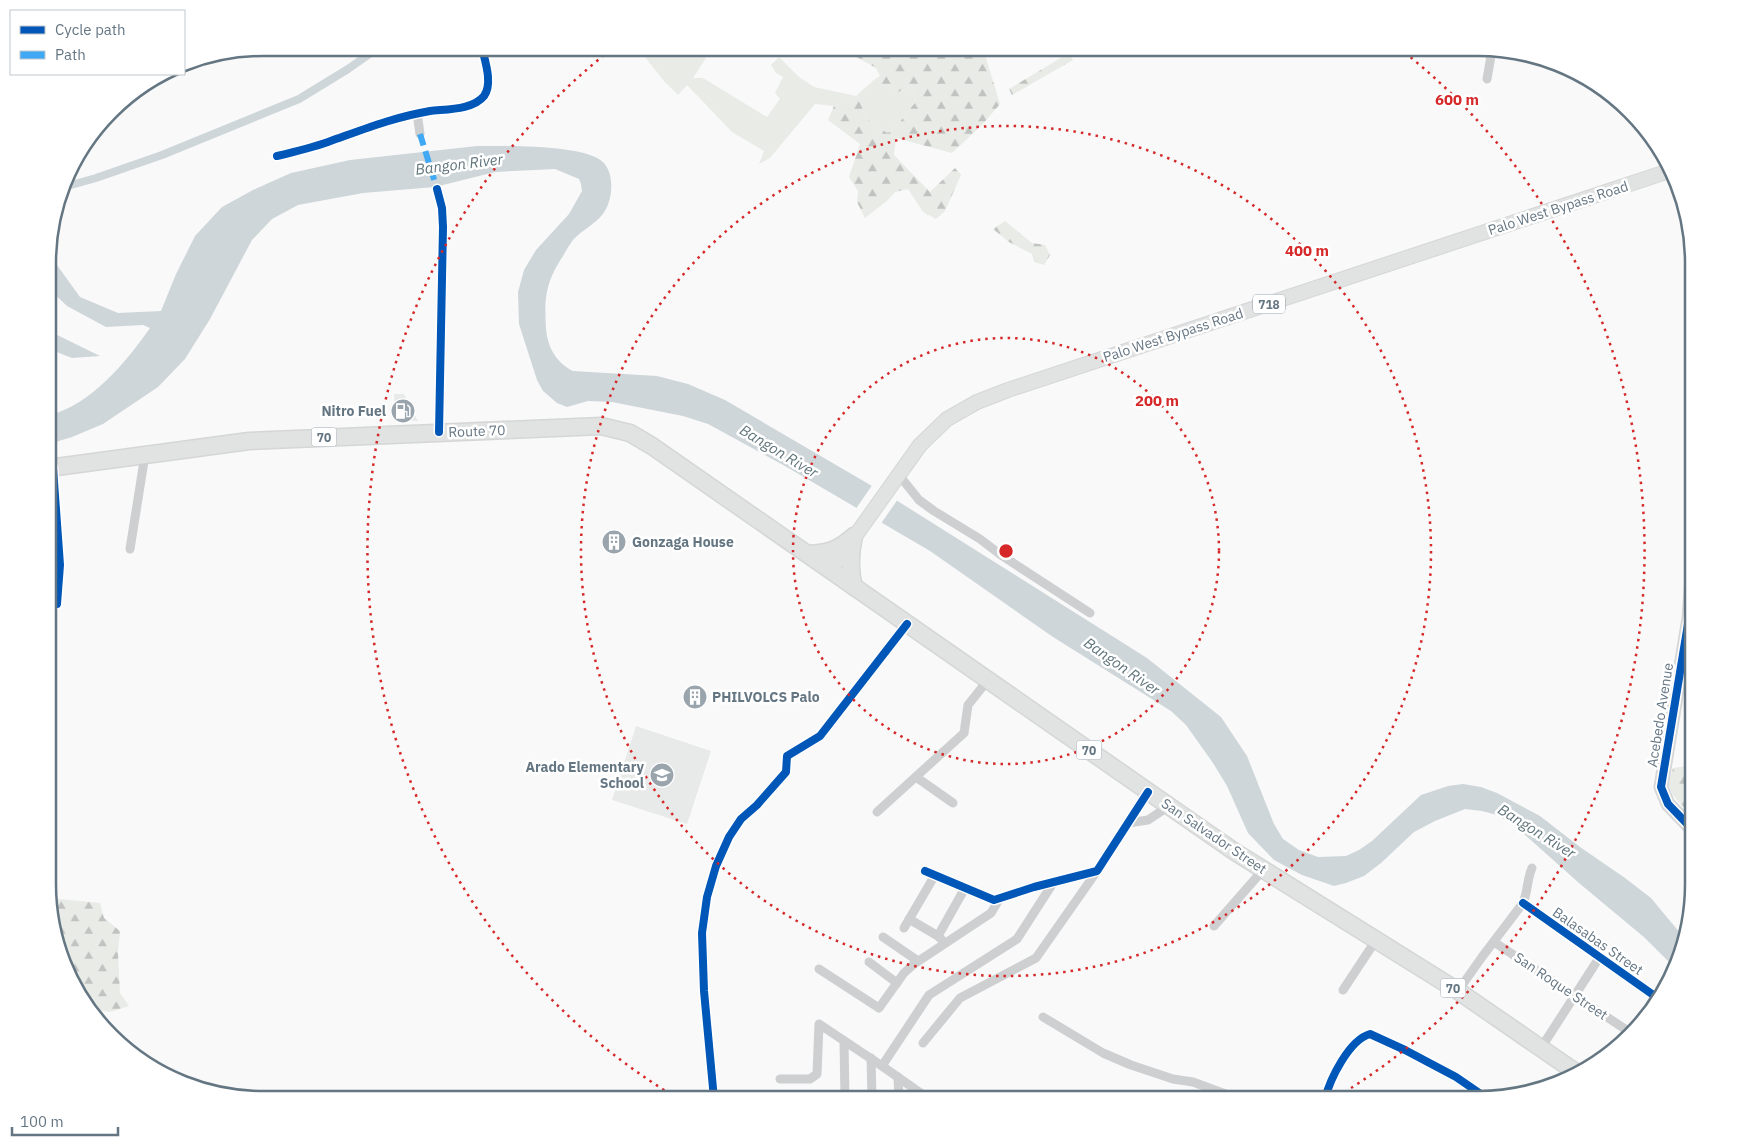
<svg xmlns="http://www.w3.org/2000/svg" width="1741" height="1147" viewBox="0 0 1741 1147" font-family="'IBM Plex Sans',sans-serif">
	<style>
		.built { fill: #e8e9e9 }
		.grass { fill: #e8ebe6 }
		.forest { fill: url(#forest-firs) }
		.water { fill: #ced6d9 }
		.pier { fill: #f9f9f9 }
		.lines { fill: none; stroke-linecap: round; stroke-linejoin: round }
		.canal { stroke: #ced6d9; stroke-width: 8 }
		.secondary-casing { stroke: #d5d6d7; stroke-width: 15 }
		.primary-casing { stroke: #d5d6d7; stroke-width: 16 }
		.highway-casing { stroke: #d5d6d6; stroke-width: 19 }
		.street { stroke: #cecfd0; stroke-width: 9 }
		.secondary { stroke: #e1e2e2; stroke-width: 12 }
		.primary { stroke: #e1e2e2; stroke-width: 14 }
		.highway { stroke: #e1e2e2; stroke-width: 16 }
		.quiet { stroke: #3fa9f5; stroke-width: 6; stroke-dasharray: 12 6; stroke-linecap: butt }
		.cycleway-casing { stroke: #fff; stroke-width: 11 }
		.cycleway { stroke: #0057b8; stroke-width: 8 }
		.ring { fill: none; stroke: #d62828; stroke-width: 2.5; stroke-dasharray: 2.5 5 }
		.labels { text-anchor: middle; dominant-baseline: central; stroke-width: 5; stroke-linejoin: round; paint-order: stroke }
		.shield { fill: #fff; stroke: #939fa8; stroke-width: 1 }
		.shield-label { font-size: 12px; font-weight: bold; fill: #657683 }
		.street-label { font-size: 14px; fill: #657683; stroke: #fff }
		.poi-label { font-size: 14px; font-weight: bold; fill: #657683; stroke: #fff; text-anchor: end }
		.water-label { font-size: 15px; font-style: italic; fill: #60757c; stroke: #fff }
		.rim { fill: none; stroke: #657683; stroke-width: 2.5 }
		.centre { fill: #d62828; stroke: #fff; stroke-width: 2.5 }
		.ring-label { font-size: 15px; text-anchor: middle; font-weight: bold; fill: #d62828; stroke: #fff; stroke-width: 5; stroke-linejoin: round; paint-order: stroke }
	</style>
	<defs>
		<pattern id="forest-firs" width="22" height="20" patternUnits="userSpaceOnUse" patternTransform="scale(1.25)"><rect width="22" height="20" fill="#e8ebe6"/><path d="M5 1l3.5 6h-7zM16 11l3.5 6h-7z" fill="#c0c3c0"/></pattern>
	</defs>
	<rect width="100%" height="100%" fill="#f9f9f9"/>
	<g class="built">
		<polygon points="394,394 404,394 418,421 395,420"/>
		<polygon points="636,726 711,751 687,824 612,800"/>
	</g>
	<path class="grass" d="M 638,48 C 656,48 694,43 706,58 L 693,78 L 703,78 L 767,117 L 780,99 L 775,93 L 783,77 L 776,73 L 771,65 L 779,57 L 799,77 L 814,87 L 856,96 L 874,80 L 894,93 L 908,89 L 914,92 L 916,103 C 905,112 900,125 888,133 C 880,129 869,123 865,115 C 862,108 861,102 857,96 L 834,106 L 815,104 L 770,158 L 759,164 L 764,151 L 732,132 L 687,85 L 678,95 L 663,80 Z"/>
	<g class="forest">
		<path d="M 842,48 L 983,48 L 1000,104 L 982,125 L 952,153 L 896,138 L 894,155 L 930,192 L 955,168 L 961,175 L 945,211 L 936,219 L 923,212 L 908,189 L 895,192 L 888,200 L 865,218 L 857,202 L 858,191 L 849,177 L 860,144 L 828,120 L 834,106 L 857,96 C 861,102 862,108 865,115 C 869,123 880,129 888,133 C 900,125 906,112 916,102 L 914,92 L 908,89 L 894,93 L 874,80 L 880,76 L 876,68 L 844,50 Z"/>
		<polygon points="1069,53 1073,60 1012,95 1009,89"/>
		<polygon points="1005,221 1032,243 1045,245 1050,255 1044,265 1034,262 1032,254 1009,242 993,229"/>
		<polygon points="1693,765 1693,817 1676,799 1668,785 1673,768"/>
		<polygon points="49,898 100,903 104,918 120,931 118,952 120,993 129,1006 110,1012 92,1009 77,992 49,912"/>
	</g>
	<g class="water">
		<path d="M 477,146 C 503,146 584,144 603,162 C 614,173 613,196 606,209 C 600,222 583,229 573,240 C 569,245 566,251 563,256 C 546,282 544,297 546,328 C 547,346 556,363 573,371 L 657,376 L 688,384 L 725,400 L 896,500 L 1147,658 L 1221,717 L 1247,756 L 1274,824 L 1283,839 L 1299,850 L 1318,857 L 1346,856 L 1359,850 L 1372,841 L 1421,795 L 1448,786 L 1463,784 L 1481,787 L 1497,793 L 1540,816 L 1580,847 L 1625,878 L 1651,898 L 1685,939 L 1682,953 L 1675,968 L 1645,938 L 1579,883 L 1514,825 L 1497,815 L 1482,811 L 1465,809 L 1435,821 L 1414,832 L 1381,863 L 1364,876 L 1346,883 L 1334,886 L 1302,875 L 1274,860 L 1248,833 L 1227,786 L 1213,763 L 1186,725 L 1171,711 L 1053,637 L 930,551 L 785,466 L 708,424 L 683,416 L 612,402 L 588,401 L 567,407 L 557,403 L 543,391 L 537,380 L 519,324 L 518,292 L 524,270 L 536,250 L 569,214 L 582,191 L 581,184 L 579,179 L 555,169 L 495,172 L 435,187 L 363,193 L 298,205 L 272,219 L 252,240 L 210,319 L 185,359 L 158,387 L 103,424 L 72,437 L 49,444 L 49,415 C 90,406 127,361 150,328 L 143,325 L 106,327 L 67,306 L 49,289 L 49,254 L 80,297 L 118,313 L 161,311 L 176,274 L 195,236 L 222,207 L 253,190 L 291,173 L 350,160 Z"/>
		<polygon points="49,331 100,356 72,358 49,349"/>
	</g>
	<polygon class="pier" points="873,484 898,499 880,525 855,510"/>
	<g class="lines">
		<polyline class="canal" points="64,187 96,178 162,155 299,99 348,69 378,48"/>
		<defs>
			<polyline id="secondary" points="1693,565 1689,618 1661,787 1668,804 1693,830"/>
			<polyline id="primary" points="831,570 920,445 947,419 977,402 1008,390 1669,171"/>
			<g id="highway">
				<polyline points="49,468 249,441 601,426 630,433 652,446 1235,852 1458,991 1577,1073"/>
				<path d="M 808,554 C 829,553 838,550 854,536"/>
				<path d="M 854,587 C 849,569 850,554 854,536"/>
			</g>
		</defs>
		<use href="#secondary" class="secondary-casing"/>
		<use href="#primary" class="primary-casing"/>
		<use href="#highway" class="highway-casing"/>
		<g class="street">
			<polyline points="1487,79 1492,50"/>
			<polyline points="417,113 420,134"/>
			<path d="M 277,156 C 294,152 311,148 328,142 C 362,130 394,117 430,111 C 446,109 473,110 484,96 C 493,84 485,61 482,48"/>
			<polyline points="437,189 442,208 443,227 439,432"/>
			<polyline points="53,468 60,565 57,604"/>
			<polyline points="899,475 919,500 934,511 980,539 1001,555 1090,613"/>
			<polyline points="130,549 145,455"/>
			<polyline points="916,777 953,803"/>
			<polyline points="877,812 964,733 968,705 988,680"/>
			<polyline points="1128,823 1148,820 1169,806"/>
			<polyline points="925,871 994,900 1034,887 1097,871 1148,792"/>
			<polyline points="1523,903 1659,999"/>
			<polyline points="909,919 938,936 942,940"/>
			<polyline points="1214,926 1263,870"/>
			<polyline points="904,928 935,875"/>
			<polyline points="938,936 965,888"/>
			<polyline points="883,937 918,961"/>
			<polyline points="1494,942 1628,1031"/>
			<polyline points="869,962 897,983"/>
			<polyline points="819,969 879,1008 904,973 914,964 991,913 1000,898"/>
			<polyline points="1343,990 1376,940"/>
			<path d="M 1458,991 L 1482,957 L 1523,903 C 1528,891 1527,879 1532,868"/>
			<polyline points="1043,1017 1103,1053 1131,1065 1173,1079 1193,1082 1239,1099"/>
			<polyline points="844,1041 845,1099"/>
			<polyline points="923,1043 960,998 1036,958 1097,871"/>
			<polyline points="1541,1048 1599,958"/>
			<polyline points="871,1058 872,1099"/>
			<polyline points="882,1066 929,995 1017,939 1053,883"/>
			<polyline points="898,1077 899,1099"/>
			<polyline points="780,1079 810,1079 817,1074 819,1024 882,1066 929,1099"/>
			<polyline points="714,1099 704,991 702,933 707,897 716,866 729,837 741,819 757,805 786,772 787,756 820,736 907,624"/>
			<path d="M 1325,1099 C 1330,1079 1349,1040 1370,1034 L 1405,1050 L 1456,1077 L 1488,1099"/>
		</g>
		<use href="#secondary" class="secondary"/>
		<use href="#primary" class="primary"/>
		<use href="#highway" class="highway"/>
		<polyline class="quiet" points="420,134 437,189"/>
		<defs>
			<g id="cycleway">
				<path d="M 277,156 C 294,152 311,148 328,142 C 362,130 394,117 430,111 C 446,109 473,110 484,96 C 493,84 485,61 482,48"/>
				<polyline points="437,189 442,208 443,227 439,432"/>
				<polyline points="53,468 60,565 57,604"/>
				<polyline points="1693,565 1689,618 1661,787 1668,804 1693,830"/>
				<polyline points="925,871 994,900 1034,887 1097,871 1148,792"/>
				<polyline points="1523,903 1659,999"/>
				<polyline points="714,1099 704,991 702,933 707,897 716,866 729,837 741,819 757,805 786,772 787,756 820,736 907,624"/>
				<path d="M 1325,1099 C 1330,1079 1349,1040 1370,1034 L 1405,1050 L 1456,1077 L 1488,1099"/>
			</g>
		</defs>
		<use href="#cycleway" class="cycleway-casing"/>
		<use href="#cycleway" class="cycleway"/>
	</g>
	<g class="ring">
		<circle cx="1006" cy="551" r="213"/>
		<circle cx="1006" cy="551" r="425"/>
		<path d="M677 1098A638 638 0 0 1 613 48M1399 48A638 638 0 0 1 1335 1098"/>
	</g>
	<defs>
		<symbol id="fuel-disc" viewBox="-11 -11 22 22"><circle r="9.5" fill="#99a4ac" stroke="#fff"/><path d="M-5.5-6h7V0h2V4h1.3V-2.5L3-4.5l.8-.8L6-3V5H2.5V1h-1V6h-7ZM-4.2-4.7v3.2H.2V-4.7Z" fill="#fff"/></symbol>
		<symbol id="building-disc" viewBox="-11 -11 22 22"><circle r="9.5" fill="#99a4ac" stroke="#fff"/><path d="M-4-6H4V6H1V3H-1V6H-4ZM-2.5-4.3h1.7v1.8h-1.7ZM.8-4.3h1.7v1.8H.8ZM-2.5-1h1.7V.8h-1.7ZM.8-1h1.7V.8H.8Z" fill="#fff"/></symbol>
		<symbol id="school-disc" viewBox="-11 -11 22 22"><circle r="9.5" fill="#99a4ac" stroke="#fff"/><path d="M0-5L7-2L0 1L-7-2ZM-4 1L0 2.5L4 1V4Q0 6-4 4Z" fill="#fff"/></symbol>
	</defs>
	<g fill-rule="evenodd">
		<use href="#fuel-disc" x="389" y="397" width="28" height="28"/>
		<use href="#building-disc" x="600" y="528" width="28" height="28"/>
		<use href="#building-disc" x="681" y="683" width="28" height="28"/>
		<use href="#school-disc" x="648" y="761" width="28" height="28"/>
	</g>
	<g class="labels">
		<g class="shield">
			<rect x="1253" y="294.5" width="32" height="19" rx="4"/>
			<rect x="311.5" y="427.5" width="25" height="19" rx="4"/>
			<rect x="1076.5" y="740.5" width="25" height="19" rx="4"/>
			<rect x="1440.5" y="978.5" width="25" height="19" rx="4"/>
		</g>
		<g class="shield-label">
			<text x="1269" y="304">718</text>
			<text x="324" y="437">70</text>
			<text x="1089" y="750">70</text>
			<text x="1453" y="988">70</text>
		</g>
		<g class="street-label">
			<text transform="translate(1558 208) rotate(-18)">Palo West Bypass Road</text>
			<text transform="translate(1173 335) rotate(-18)">Palo West Bypass Road</text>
			<text transform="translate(477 431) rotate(-2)">Route 70</text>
			<text transform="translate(1660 715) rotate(-81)">Acebedo Avenue</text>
			<text transform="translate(1214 836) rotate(34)">San Salvador Street</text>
			<text transform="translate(1598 941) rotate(35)">Balasabas Street</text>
			<text transform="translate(1561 986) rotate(34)">San Roque Street</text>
		</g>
		<g class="poi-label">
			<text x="386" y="411">Nitro Fuel</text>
			<text x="632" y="542" text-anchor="start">Gonzaga House</text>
			<text x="712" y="697" text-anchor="start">PHILVOLCS Palo</text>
			<text x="644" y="767">Arado Elementary<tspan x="644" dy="16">School</tspan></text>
		</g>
		<g class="water-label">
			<text transform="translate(459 164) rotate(-7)">Bangon River</text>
			<text transform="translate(779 451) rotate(31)">Bangon River</text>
			<text transform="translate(1122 666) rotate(35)">Bangon River</text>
			<text transform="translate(1537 831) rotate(32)">Bangon River</text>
		</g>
	</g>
	<path d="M0 0H1741V1147H0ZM263 56H1478A207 207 0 0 1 1685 263V884A207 207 0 0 1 1478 1091H263A207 207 0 0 1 56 884V263A207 207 0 0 1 263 56Z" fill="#fff" fill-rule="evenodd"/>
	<path class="rim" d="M263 56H1478A207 207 0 0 1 1685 263V884A207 207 0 0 1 1478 1091H263A207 207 0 0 1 56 884V263A207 207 0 0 1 263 56Z"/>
	<circle cx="1006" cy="551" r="8" class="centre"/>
	<g class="ring-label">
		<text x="1457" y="105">600 m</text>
		<text x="1307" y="256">400 m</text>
		<text x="1157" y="406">200 m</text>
	</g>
	<rect x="10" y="10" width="175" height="65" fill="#ffffff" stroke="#c1c8cd"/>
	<rect x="20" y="26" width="25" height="8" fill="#0057b8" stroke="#c1c8cd"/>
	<text x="55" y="35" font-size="15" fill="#657683">Cycle path</text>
	<rect x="20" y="51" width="25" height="8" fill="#3fa9f5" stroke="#c1c8cd"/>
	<text x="55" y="60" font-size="15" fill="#657683">Path</text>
	<path d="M12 1127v8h106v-8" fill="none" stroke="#657683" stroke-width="2.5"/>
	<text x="20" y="1127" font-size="15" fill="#657683" stroke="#ffffff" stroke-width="4" paint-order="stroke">100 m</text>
</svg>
